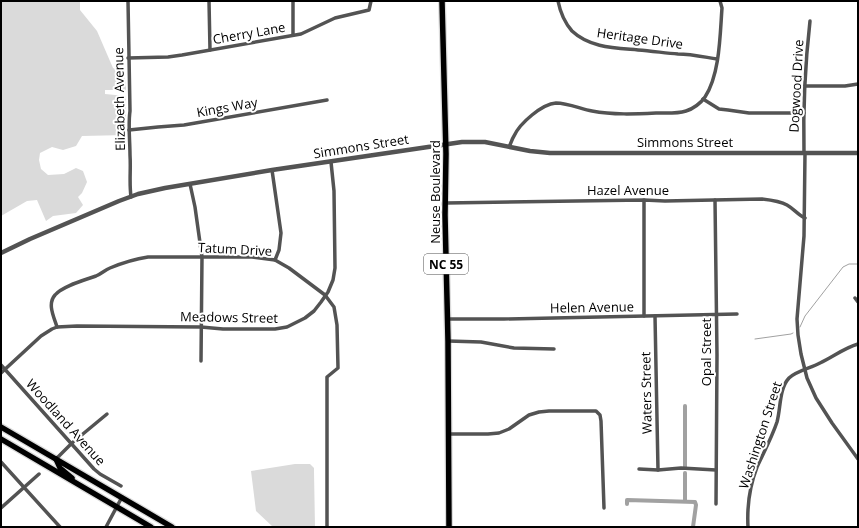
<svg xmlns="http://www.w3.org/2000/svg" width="859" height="528" viewBox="0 0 859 528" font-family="'Open Sans',sans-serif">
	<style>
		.green { fill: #dadada }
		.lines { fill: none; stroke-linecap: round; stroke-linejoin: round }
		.stream { stroke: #a1a1a1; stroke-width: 1 }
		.canal { stroke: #a1a1a1; stroke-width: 4 }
		.primary-casing { stroke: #dbdbdb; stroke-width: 8 }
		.minor { stroke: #535353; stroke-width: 3.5 }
		.tertiary { stroke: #535353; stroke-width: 4.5 }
		.primary { stroke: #000; stroke-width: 5.5 }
		.labels { text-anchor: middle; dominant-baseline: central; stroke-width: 4; stroke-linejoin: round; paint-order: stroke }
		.shield { fill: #fff; stroke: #4c4c4c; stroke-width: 1 }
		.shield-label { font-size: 12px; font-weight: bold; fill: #000 }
		.street-label { font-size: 13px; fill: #000; stroke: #fff }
	</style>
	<rect width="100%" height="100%" fill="#fff"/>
	<g class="green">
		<polygon points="1,1 80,1 80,10 97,31 113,68 123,73 126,83 126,90 105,90 105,94 126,96 126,135 82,136 76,146 63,150 52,147 40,153 39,160 41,169 48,175 64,174 76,168 83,171 87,182 82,193 78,197 83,205 76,213 53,216 46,221 37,200 27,201 1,216"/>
		<polygon points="295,464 310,464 314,468 314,472 315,527 273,527 256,511 251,471"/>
	</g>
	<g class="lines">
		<g class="stream">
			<polyline points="800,327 805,316 843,267 849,264 858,264"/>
			<polyline points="755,339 791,334 793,333"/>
		</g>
		<g class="canal">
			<polyline points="685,406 685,467"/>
			<polyline points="685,473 685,501"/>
			<polyline points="627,504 627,500 695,502 696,505 693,527"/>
		</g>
		<defs>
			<g id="primary">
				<polyline points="442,1 446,154 445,215 448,341 449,527"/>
				<polyline points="1,427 172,527"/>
				<polyline points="1,439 151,527"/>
				<polyline points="56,459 60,468 72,478"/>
			</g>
		</defs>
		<use href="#primary" class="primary-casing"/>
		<g class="minor">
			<path d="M 128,1 L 130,111 C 128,125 130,141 130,155 C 131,170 129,182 131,197"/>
			<polyline points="209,1 210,50"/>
			<polyline points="293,1 293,35"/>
			<path d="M 558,1 C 560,11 565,23 572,31 C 590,48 616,48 638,50 C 652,51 665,53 678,54 C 691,54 704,57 717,59"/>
			<polyline points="128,58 168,57 182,55 301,34 335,18 369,10 371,1"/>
			<polyline points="805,86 845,86 858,84"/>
			<polyline points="703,99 719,109 728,110 749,113 804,113"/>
			<polyline points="129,130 158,127 184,125 327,100"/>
			<path d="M 509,147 C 511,143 512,139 514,136 C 520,123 542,104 556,103 C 568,103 581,109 592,111 C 613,115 635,114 656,113 C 666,113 676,114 686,111 C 693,109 701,103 705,97 C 720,74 720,35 722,8 L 720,1"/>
			<path d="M 804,153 C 803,109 805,65 810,21"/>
			<polyline points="805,153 804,236 797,319 798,335 801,354 807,378 816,398 832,423 858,459"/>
			<polyline points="272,170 281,233 279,250 275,260"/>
			<polyline points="190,184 195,207 202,257 201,361"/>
			<polyline points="644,200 644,316"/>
			<polyline points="715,200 717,355 716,504"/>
			<path d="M 446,203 L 644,200 L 665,201 L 762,199 C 771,200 780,201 787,205 C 794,209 798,215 805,218"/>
			<polyline points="855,298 858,302"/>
			<polyline points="655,316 658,470"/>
			<polyline points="447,319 504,319 737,314"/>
			<path d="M 57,327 C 54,317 47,304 55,295 C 62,286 85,280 96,276 C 101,274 105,270 110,268 C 122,263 135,259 148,257 L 252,257 L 275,260 L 289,268 L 325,295 L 334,307 L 337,325 L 338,368 L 327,377 L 327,527"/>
			<polyline points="448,341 481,342 514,348 554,349"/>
			<polyline points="1,365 94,469 100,474 121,486"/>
			<polyline points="1,373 41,336 52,329 57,327 77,326 201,327 223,329 275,329 287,327 305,318 314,311 321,302 328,292 333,280 335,268 334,191 331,162"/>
			<polyline points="449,434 488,434 499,433 509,429 529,415 539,412 549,411 596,411 600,415 601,421 604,508"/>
			<polyline points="56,459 72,443 107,414"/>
			<polyline points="1,462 60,527"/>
			<polyline points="639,469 658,470 681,468 716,470"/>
			<polyline points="1,508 39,474"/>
			<polyline points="106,527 122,497"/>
			<path d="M 748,527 C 747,508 750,485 757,467 C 764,452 772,437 777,422 C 781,407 779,389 789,378 C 796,371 811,368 820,363 C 833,357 844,348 858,344"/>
		</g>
		<polyline class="tertiary" points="1,253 30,239 119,201 138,194 165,188 272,170 462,142 485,142 530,151 550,153 858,153"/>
		<use href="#primary" class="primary"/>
	</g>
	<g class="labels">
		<rect class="shield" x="424" y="254" width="44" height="20" rx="3"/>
		<g class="shield-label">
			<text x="446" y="264">NC 55</text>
		</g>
		<g class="street-label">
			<text transform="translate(249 33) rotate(-10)">Cherry Lane</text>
			<text transform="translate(640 38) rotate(8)">Heritage Drive</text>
			<text transform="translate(796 86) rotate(-87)">Dogwood Drive</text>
			<text transform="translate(119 99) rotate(-91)">Elizabeth Avenue</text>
			<text transform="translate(227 107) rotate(-10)">Kings Way</text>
			<text x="685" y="142">Simmons Street</text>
			<text transform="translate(361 146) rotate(-9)">Simmons Street</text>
			<text x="628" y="190">Hazel Avenue</text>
			<text transform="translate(435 192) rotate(-90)">Neuse Boulevard</text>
			<text transform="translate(235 249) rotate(3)">Tatum Drive</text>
			<text transform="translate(592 307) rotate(-1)">Helen Avenue</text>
			<text transform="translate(229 317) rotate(1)">Meadows Street</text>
			<text transform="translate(706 352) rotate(-90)">Opal Street</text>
			<text transform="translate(646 393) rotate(-91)">Waters Street</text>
			<text transform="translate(66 422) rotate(48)">Woodland Avenue</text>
			<text transform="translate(760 435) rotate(-72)">Washington Street</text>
		</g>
	</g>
	<rect width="859" height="528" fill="none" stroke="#000000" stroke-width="4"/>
</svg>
